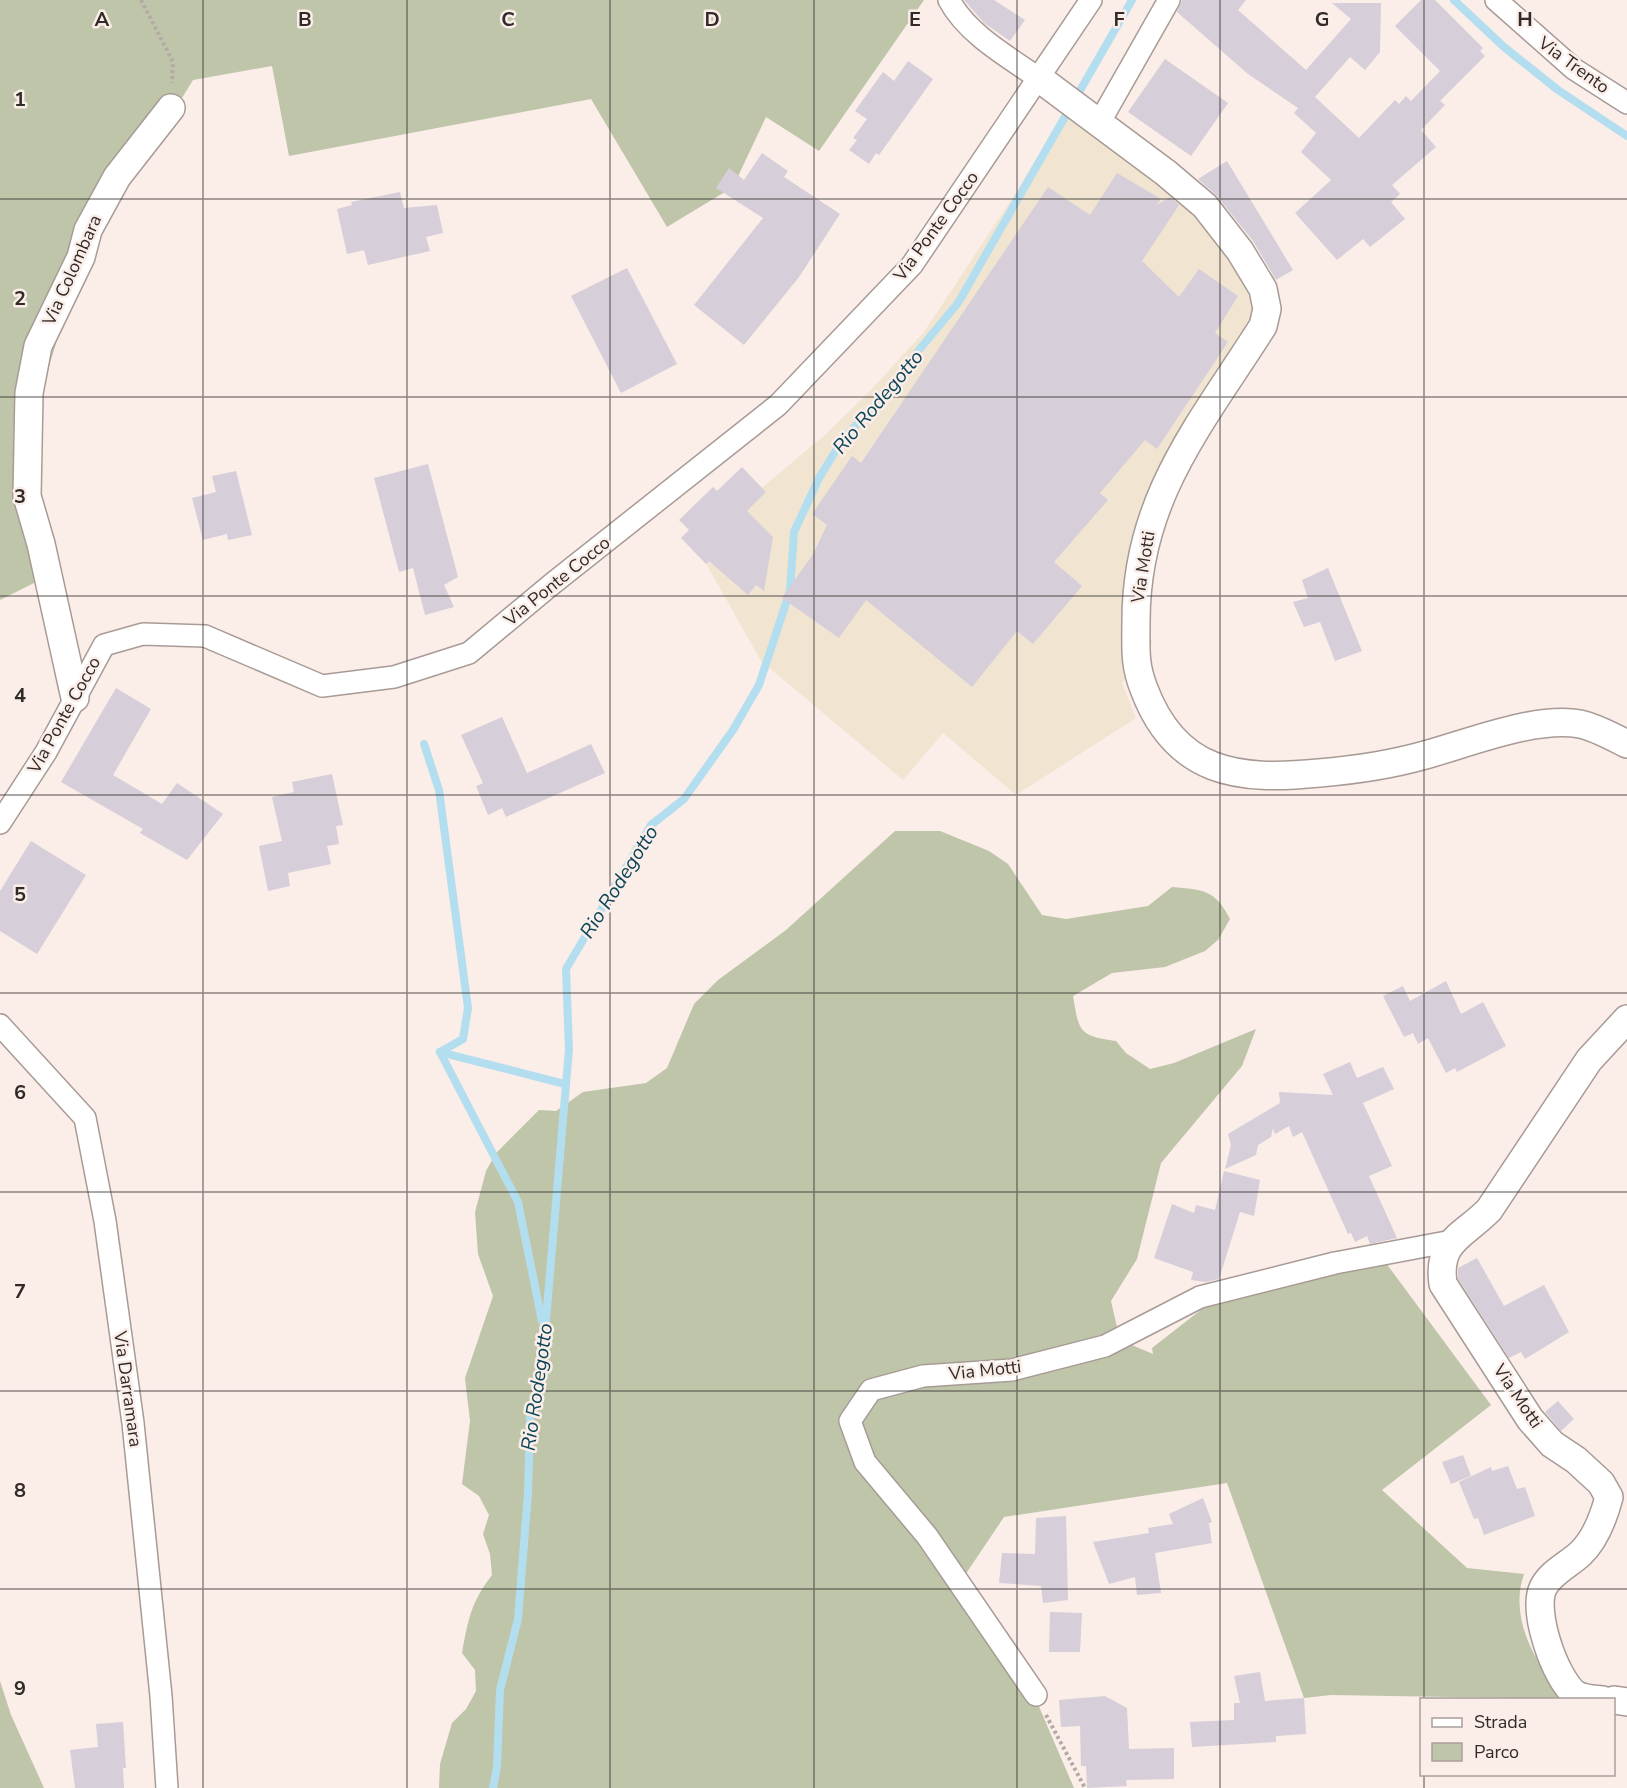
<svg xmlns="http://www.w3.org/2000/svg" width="1627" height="1788" viewBox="0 0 1627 1788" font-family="'Nunito Sans',sans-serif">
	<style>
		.industrial { fill: #f1e5d1 }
		.green { fill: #bec5a9 }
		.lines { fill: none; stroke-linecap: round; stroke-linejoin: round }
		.stream { stroke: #b3deef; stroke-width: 8 }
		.building { fill: #d6ced9 }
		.minor-casing { stroke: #a89b96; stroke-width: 24 }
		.tertiary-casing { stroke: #a89b96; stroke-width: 30 }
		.path { stroke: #b3a9a5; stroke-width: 4; stroke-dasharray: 3 3; stroke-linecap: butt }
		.minor { stroke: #fff; stroke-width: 21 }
		.tertiary { stroke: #fff; stroke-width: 27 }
		.grid { fill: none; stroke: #302b29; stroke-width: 1.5; stroke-opacity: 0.55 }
		.labels { text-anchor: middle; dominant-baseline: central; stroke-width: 5; stroke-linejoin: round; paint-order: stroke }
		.street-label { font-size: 18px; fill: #302b29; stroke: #fbede8 }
		.water-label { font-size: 20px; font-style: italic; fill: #0b4658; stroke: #fbede8 }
		.grid-label { font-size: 20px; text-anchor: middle; font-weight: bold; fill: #302b29; stroke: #fbede8; stroke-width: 5; stroke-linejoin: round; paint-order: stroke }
	</style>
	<rect width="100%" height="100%" fill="#fbede8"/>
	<polygon class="industrial" points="1069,104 1136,140 1267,306 1172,465 1134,631 1153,642 1122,683 1136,718 1016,795 943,733 903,780 761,661 695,544 826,434 870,391 924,332 1019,188"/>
	<g class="green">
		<polygon points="0,0 924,0 819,151 766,117 733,187 667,227 591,99 289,156 272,66 193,80 82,260 31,424 38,581 0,600"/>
		<path d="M 895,831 L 940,831 L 989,851 L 1008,864 L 1042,915 L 1066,919 L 1148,906 L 1172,887 C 1203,890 1215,889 1230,919 L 1218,940 L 1205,951 L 1165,967 L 1112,973 L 1073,996 C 1079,1032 1079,1036 1116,1041 L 1126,1053 L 1150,1069 L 1174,1063 L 1256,1029 L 1242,1066 L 1161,1163 L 1137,1259 L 1111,1301 L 1120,1340 L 1153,1354 L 1152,1348 L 1238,1281 L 1380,1255 L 1491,1405 L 1382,1490 L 1467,1568 L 1524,1574 C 1508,1619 1537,1667 1566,1699 L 1331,1695 L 1304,1698 L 1227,1483 L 1004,1517 L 955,1590 L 1034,1695 L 1074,1788 L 439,1788 L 440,1764 L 452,1723 L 466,1709 L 476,1691 L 475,1670 L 462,1653 C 468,1620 471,1602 492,1575 L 490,1554 L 483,1534 L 489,1515 L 479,1496 L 462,1484 L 470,1421 L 465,1378 L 493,1296 L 478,1254 L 475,1212 L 486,1171 L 496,1153 L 539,1110 L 556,1111 L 583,1092 L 646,1083 L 667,1068 L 694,1004 L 718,980 L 786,930 Z"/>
		<polygon points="0,1681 11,1715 44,1788 0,1788"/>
	</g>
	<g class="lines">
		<g class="stream">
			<polyline points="1454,0 1504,47 1558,90 1627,136"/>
			<polyline points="424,744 439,790 468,1008 463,1039 440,1052"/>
			<polyline points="440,1052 518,1202 542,1321"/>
			<polyline points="440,1052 565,1084"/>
			<polyline points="493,1788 497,1767 500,1690 518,1619 528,1493 530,1417 540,1391 569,1049 566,969 651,825 684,799 733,730 759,685 790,591 794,532 819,478 843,439 894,386 914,356 958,303 1132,0"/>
		</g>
	</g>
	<g class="building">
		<polygon points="964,0 994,0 1025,20 1010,41 984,23"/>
		<polygon points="1182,0 1246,0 1238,10 1306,70 1351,19 1332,3 1381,3 1380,52 1365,70 1350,57 1315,97 1359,138 1395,100 1399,104 1406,96 1411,101 1440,71 1395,26 1421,0 1435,0 1483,48 1480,51 1485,56 1440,101 1445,105 1421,130 1436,147 1392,185 1400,194 1391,202 1405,219 1370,247 1363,239 1337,260 1295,213 1331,180 1301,152 1316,133 1294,113 1298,108 1248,74 1177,12"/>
		<polygon points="1165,59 1228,103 1191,156 1128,112"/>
		<polygon points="908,61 933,79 879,155 876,153 869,164 849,150 857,140 853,138 867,119 855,111 883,72 894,81"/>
		<polygon points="762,153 788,171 784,177 840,214 799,277 744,345 694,305 763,218 716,188 729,168 744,180"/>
		<polygon points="1227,161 1293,270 1276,280 1253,241 1217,196 1198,179"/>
		<polygon points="1117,173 1161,199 1157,205 1170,197 1179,205 1142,261 1179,297 1199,269 1238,296 1215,333 1228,342 1157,449 1145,440 1100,493 1108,500 1054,562 1082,586 1033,644 1017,631 972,687 866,600 839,638 782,598 813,554 827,525 812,514 852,456 861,463 1048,187 1090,215"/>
		<polygon points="400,192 404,208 437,205 443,233 426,237 430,251 368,265 364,250 347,254 337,209 352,205 351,202"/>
		<polygon points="627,268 677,364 621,393 571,296"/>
		<polygon points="428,464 458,577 444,585 454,607 425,615 413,568 399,572 374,478"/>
		<polygon points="742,467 766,492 747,511 773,537 764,591 756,585 748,595 709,561 706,564 681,538 689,530 679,520 713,487 717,491"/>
		<polygon points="236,471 252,535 228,540 227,534 203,540 192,498 216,492 212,476"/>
		<polygon points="1328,568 1362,651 1335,661 1320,622 1304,627 1293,602 1308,598 1302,580"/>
		<polygon points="116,688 151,709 113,775 162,804 177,783 223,814 187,860 140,833 143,829 61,782"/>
		<polygon points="502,717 527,773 591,744 605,773 506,817 502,808 488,815 476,786 483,783 461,735"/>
		<polygon points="332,774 343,825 336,826 339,844 327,846 331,864 288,873 290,886 268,891 259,846 282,841 272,797 294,792 292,782"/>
		<polygon points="31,841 86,875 37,954 0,931 0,891"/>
		<polygon points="1446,981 1461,1014 1483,1002 1506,1046 1457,1072 1455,1068 1446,1073 1428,1038 1418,1044 1413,1033 1404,1037 1383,996 1403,986 1410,1001"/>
		<polygon points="1350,1062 1357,1078 1383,1067 1394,1089 1363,1103 1392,1166 1369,1176 1397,1238 1370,1244 1367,1236 1355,1242 1351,1233 1348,1234 1302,1132 1293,1137 1289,1126 1275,1134 1273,1128 1271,1137 1258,1145 1256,1155 1225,1169 1231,1145 1228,1134 1280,1103 1279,1092 1333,1095 1323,1074"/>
		<polygon points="1224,1171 1260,1180 1254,1216 1240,1212 1219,1279 1206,1282 1191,1280 1193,1272 1154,1258 1172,1204 1194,1213 1196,1205 1215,1210"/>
		<polygon points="1477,1258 1504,1306 1544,1285 1569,1332 1525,1359 1521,1352 1509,1358 1458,1279 1458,1268"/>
		<polygon points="1558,1401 1574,1419 1561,1431 1545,1412"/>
		<polygon points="1463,1455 1471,1476 1451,1484 1442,1462"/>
		<polygon points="1508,1466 1517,1489 1525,1487 1535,1516 1484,1535 1478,1518 1474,1519 1459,1482 1491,1467 1492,1471"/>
		<polygon points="1203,1498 1212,1522 1207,1524 1209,1524 1212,1543 1155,1553 1161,1593 1137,1595 1135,1577 1109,1584 1093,1542 1149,1533 1148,1528 1173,1524 1169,1514"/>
		<polygon points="1066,1516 1068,1600 1043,1603 1041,1586 999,1583 1002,1553 1035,1554 1036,1518"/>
		<polygon points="1050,1612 1082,1613 1080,1652 1049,1652"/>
		<polygon points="1260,1672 1265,1701 1304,1698 1306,1734 1276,1736 1276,1742 1192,1747 1190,1722 1234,1720 1234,1703 1240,1703 1234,1676"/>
		<polygon points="1105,1696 1127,1708 1129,1749 1174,1748 1174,1779 1126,1780 1127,1786 1087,1788 1086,1766 1081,1766 1080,1726 1061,1727 1059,1700"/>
		<polygon points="123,1722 126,1768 123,1768 124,1788 75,1788 70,1750 98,1747 96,1724"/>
	</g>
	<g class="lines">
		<defs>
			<g id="minor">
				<path d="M 949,0 C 967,34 1008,57 1040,79"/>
				<polyline points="1496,0 1574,69 1627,103"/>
				<polyline points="1098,125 1169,0"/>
				<polyline points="0,823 46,752 104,645 143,634 205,636 322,686 394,677 469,653 552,584 778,405 912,265 1091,0"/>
				<polyline points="0,1025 85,1118 105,1221 133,1423 161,1696 167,1788"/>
				<polyline points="1036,1695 927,1536 865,1462 850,1421 871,1390 923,1376 1012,1370 1105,1346 1200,1297 1335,1263 1452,1241"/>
			</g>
			<g id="tertiary">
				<path d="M 1040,79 L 1166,173 L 1205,206 L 1240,251 L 1263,289 L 1267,309 L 1263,326 C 1201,424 1136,498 1136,621 C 1136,648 1134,664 1144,689 C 1176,774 1238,781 1319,773 C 1355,770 1390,765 1425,755 C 1469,743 1535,716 1580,724 C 1595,727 1613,737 1627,744"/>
				<polyline points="75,698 41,544 27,496 29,393 38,346 81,257 88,230 117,177 171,108"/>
				<path d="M 1602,1700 C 1593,1699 1583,1699 1575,1694 C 1555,1678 1532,1612 1543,1588 C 1550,1573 1568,1565 1580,1554 C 1595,1540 1604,1516 1609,1497 L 1601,1483 L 1576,1460 L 1552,1444 L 1530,1419 L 1443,1284 C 1437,1241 1462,1237 1489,1210 L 1589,1060 L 1627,1019"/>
				<polyline points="1614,1700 1627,1702"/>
			</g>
		</defs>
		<use href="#minor" class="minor-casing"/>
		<use href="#tertiary" class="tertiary-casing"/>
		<g class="path">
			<polyline points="141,0 173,62 172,83"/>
			<polyline points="1046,1715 1085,1788"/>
		</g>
		<use href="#minor" class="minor"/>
		<use href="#tertiary" class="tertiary"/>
	</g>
	<path class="grid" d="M 203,0 L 203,1788M 407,0 L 407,1788M 610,0 L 610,1788M 814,0 L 814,1788M 1017,0 L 1017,1788M 1220,0 L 1220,1788M 1424,0 L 1424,1700M 0,199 L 1627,199M 0,397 L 1627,397M 0,596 L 1627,596M 0,795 L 1627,795M 0,993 L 1627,993M 0,1192 L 1627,1192M 0,1391 L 1627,1391M 0,1589 L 1627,1589M 1424,1774 L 1424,1788"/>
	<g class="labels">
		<g class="street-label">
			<text transform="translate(1574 65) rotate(36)">Via Trento</text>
			<text transform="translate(936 226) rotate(-54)">Via Ponte Cocco</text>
			<text transform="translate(72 270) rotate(-66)">Via Colombara</text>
			<text transform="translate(1143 567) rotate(-81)">Via Motti</text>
			<text transform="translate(557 581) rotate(-39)">Via Ponte Cocco</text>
			<text transform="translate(64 715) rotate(-61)">Via Ponte Cocco</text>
			<text transform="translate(985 1370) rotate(-6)">Via Motti</text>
			<text transform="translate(128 1389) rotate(82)">Via Darramara</text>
			<text transform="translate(1518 1396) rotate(56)">Via Motti</text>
		</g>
		<g class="water-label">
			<text transform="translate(878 402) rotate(-50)">Rio Rodegotto</text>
			<text transform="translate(619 882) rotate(-58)">Rio Rodegotto</text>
			<text transform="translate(537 1387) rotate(-82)">Rio Rodegotto</text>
		</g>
	</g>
	<g class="grid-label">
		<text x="102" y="26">A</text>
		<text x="305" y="26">B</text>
		<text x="508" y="26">C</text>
		<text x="712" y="26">D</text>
		<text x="915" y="26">E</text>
		<text x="1119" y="26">F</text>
		<text x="1322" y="26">G</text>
		<text x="1525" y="26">H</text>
		<text x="20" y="106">1</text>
		<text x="20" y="305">2</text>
		<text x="20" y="503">3</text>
		<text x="20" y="702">4</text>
		<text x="20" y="901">5</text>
		<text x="20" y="1099">6</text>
		<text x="20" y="1298">7</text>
		<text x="20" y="1497">8</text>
		<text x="20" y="1695">9</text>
	</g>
	<rect x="1420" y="1698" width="195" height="78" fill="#fbede8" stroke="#aa9f9c" stroke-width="1.5"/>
	<rect x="1432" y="1718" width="30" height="9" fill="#ffffff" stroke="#aa9f9c" stroke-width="1.5"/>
	<text x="1474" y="1728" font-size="18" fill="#302b29">Strada</text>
	<rect x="1432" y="1743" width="30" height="18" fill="#bec5a9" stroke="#aa9f9c" stroke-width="1.5"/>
	<text x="1474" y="1758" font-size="18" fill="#302b29">Parco</text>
</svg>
